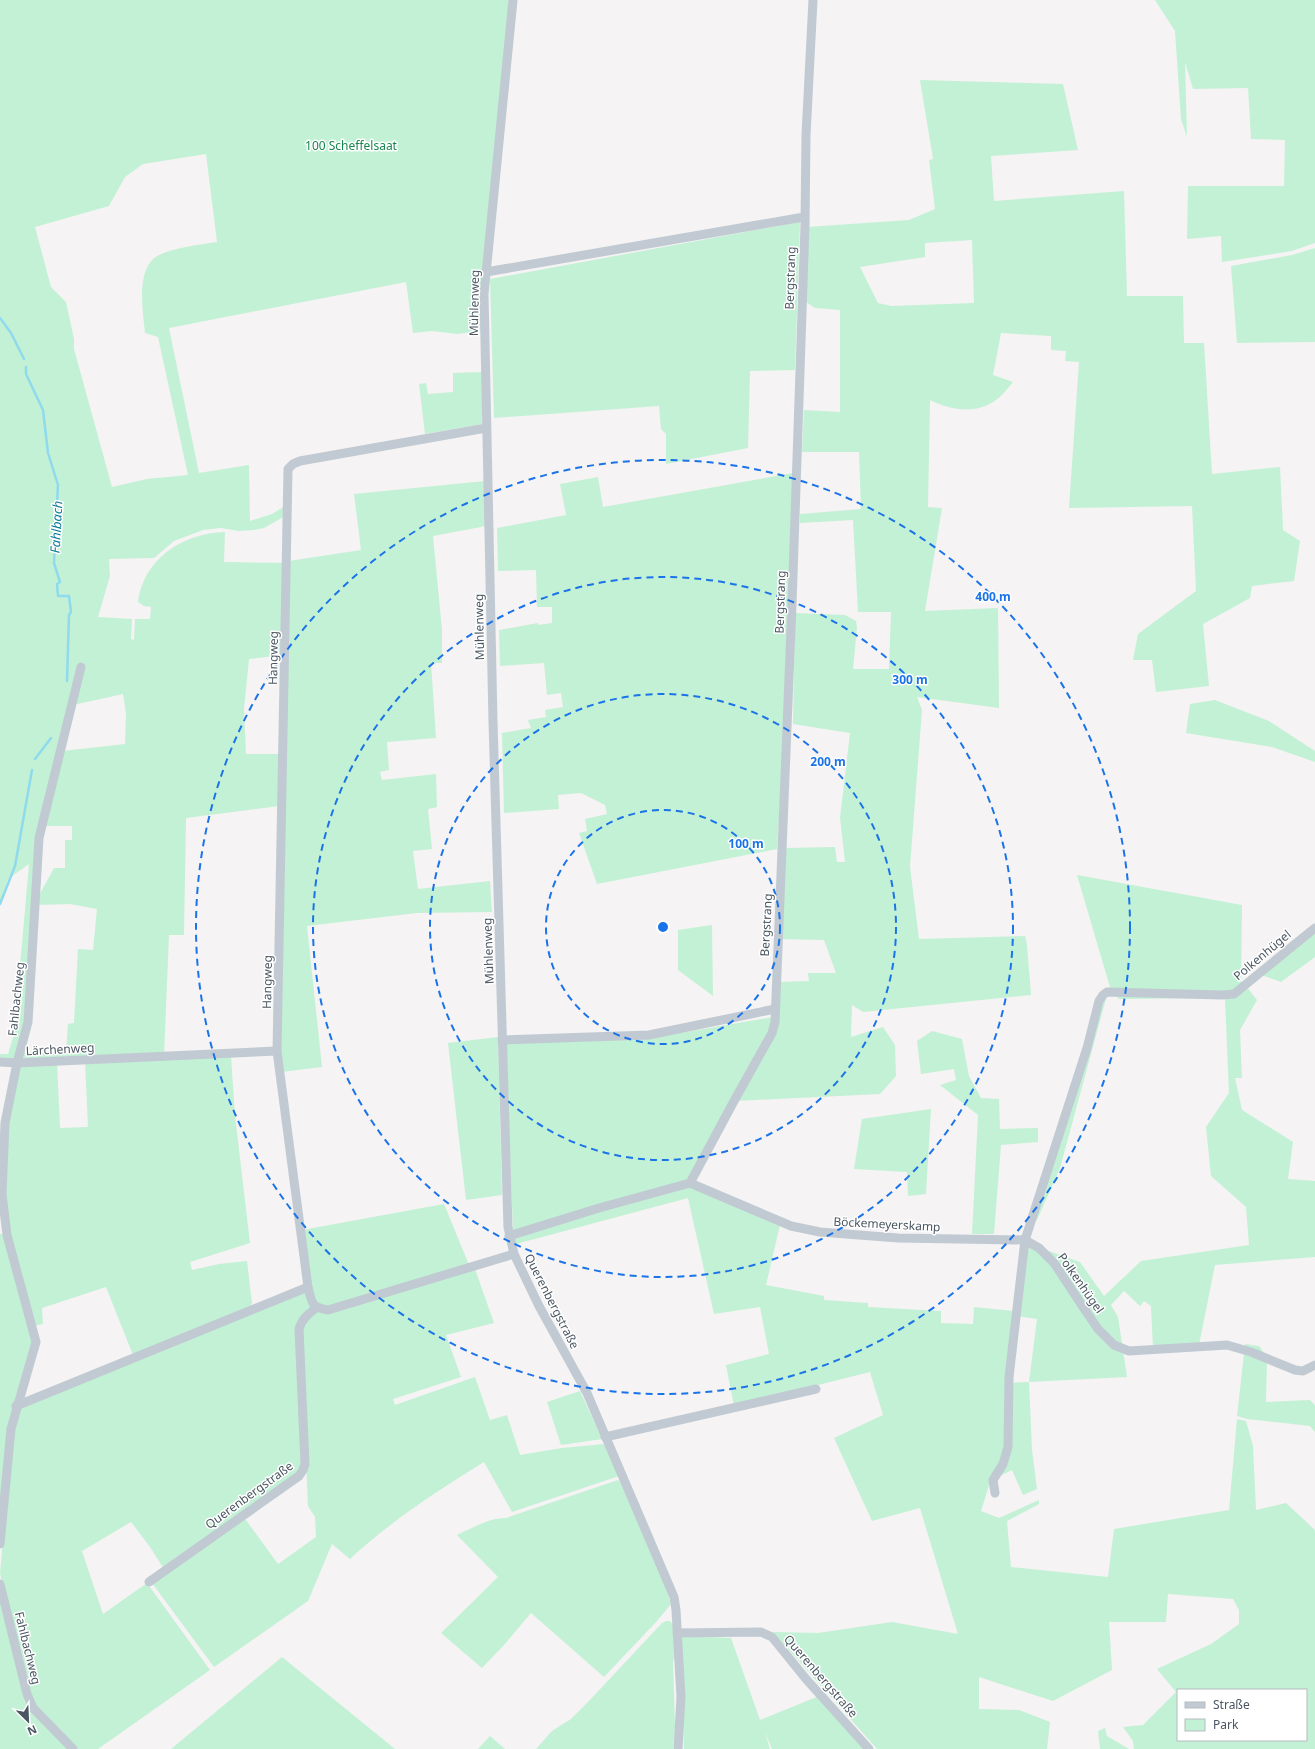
<svg xmlns="http://www.w3.org/2000/svg" width="1315" height="1749" viewBox="0 0 1315 1749" font-family="'Noto Sans',sans-serif">
	<style>
		.green { fill: #c3f1d5; fill-rule: evenodd }
		.lines { fill: none; stroke-linecap: round; stroke-linejoin: round }
		.stream { stroke: #90daee; stroke-width: 2.5 }
		.street { stroke: #c1cad2; stroke-width: 9 }
		.ring { fill: none; stroke: #1a73e8; stroke-width: 2; stroke-dasharray: 7 5 }
		.labels { text-anchor: middle; dominant-baseline: central; stroke-width: 3; stroke-linejoin: round; paint-order: stroke }
		.park-label { font-size: 12px; fill: #17864f; stroke: #fff }
		.street-label { font-size: 12px; fill: #4a5661; stroke: #fff }
		.water-label { font-size: 13px; font-style: italic; fill: #0c7c9b; stroke: #fff }
		.centre { fill: #1a73e8; stroke: #fff; stroke-width: 2 }
		.ring-label { font-size: 12px; text-anchor: middle; font-weight: bold; fill: #1a73e8; stroke: #fff; stroke-width: 3; stroke-linejoin: round; paint-order: stroke }
	</style>
	<rect width="100%" height="100%" fill="#f5f3f3"/>
	<g class="green">
		<path d="M 0,0 L 509,0 L 481,331 L 457,334 L 432,331 L 413,333 L 406,282 L 169,328 L 199,473 L 249,465 L 250,521 L 272,514 L 285,506 L 285,516 L 264,528 L 254,530 L 239,531 L 221,528 L 203,530 L 174,541 L 154,558 L 109,559 L 110,576 L 98,617 L 132,619 L 131,639 L 134,640 L 135,619 L 150,619 L 151,607 L 144,606 L 138,602 C 143,559 183,533 225,532 L 224,562 L 286,563 L 283,655 L 249,659 L 244,709 L 246,754 L 281,754 L 289,561 L 361,550 L 354,494 L 485,481 L 486,526 L 433,536 L 442,630 L 442,663 L 431,663 L 436,738 L 387,742 L 389,770 L 380,772 L 382,780 L 436,774 L 437,807 L 428,809 L 432,849 L 413,851 L 418,889 L 490,881 L 492,912 L 417,913 L 307,926 L 322,1067 L 281,1072 L 280,806 L 186,818 L 184,935 L 169,935 L 164,1055 L 231,1056 L 235,1116 L 250,1243 L 190,1262 L 192,1270 L 219,1264 L 247,1261 L 252,1303 L 249,1308 L 133,1355 L 106,1287 L 42,1308 L 43,1324 L 34,1326 L 10,1237 L 4,1195 L 7,1123 L 18,1065 L 57,1062 L 60,1128 L 88,1127 L 85,1061 L 18,1061 L 22,1052 L 66,1052 L 68,1024 L 74,1023 L 78,949 L 93,950 L 97,909 L 70,904 L 37,905 L 37,899 L 54,868 L 65,868 L 65,840 L 72,840 L 72,826 L 44,826 L 62,751 L 125,744 L 126,713 L 123,694 L 73,705 L 38,838 L 24,1036 L 16,1062 L 0,1061 L 0,1054 L 8,1054 L 14,1034 L 29,864 L 8,879 L 0,904 ZM 206,154 L 217,242 C 199,245 176,247 159,255 C 135,267 143,311 145,333 L 158,337 L 188,475 L 147,479 L 112,487 L 74,349 L 74,339 L 66,302 L 51,287 L 35,227 L 109,206 L 125,177 L 143,164 Z"/>
		<polygon points="1155,0 1315,0 1315,243 1292,251 1222,262 1221,236 1187,239 1188,186 1284,186 1285,140 1251,139 1248,88 1193,89 1185,62 1187,137 1181,119 1175,31"/>
		<path d="M 920,80 L 1063,84 L 1078,150 L 991,156 L 994,201 L 1124,191 L 1127,296 L 1183,296 L 1184,343 L 1204,343 L 1212,474 L 1280,467 L 1283,530 L 1300,541 L 1294,581 L 1252,586 L 1250,598 L 1203,624 L 1209,686 L 1156,692 L 1152,660 L 1133,660 L 1138,634 L 1196,591 L 1192,506 L 1069,508 L 1079,362 L 1065,361 L 1066,351 L 1051,350 L 1051,336 L 1001,333 L 993,375 L 1013,382 C 1008,388 1002,396 996,400 C 976,415 950,410 930,400 L 928,507 L 942,508 L 925,611 L 998,608 L 999,708 L 917,697 L 922,710 L 910,867 L 919,939 L 1025,936 L 1027,945 L 1031,995 L 863,1012 L 852,1005 L 851,1037 L 883,1027 L 895,1045 L 896,1076 L 880,1094 L 734,1101 L 693,1184 L 780,1225 L 766,1285 L 824,1296 L 824,1300 L 868,1303 L 868,1307 L 941,1311 L 941,1323 L 973,1324 L 974,1307 L 1013,1311 L 1007,1383 L 1029,1382 L 1037,1319 L 1017,1316 L 1026,1243 L 1080,1262 L 1104,1296 L 1141,1261 L 1249,1245 L 1246,1207 L 1211,1176 L 1206,1127 L 1229,1093 L 1225,998 L 1119,999 L 1114,994 L 1107,995 L 1060,1168 L 1037,1220 L 1033,1220 L 1104,997 L 1110,987 L 1077,875 L 1242,905 L 1241,986 C 1267,967 1288,940 1315,924 L 1315,957 L 1281,982 L 1262,975 L 1247,987 L 1257,1000 L 1240,1030 L 1242,1078 L 1235,1078 L 1242,1110 L 1293,1142 L 1288,1179 L 1315,1181 L 1315,1257 L 1215,1265 L 1199,1345 L 1153,1349 L 1151,1306 L 1144,1301 L 1140,1306 L 1124,1291 L 1111,1305 L 1118,1317 L 1127,1377 L 1029,1382 L 1032,1450 L 1037,1489 L 1023,1495 L 1012,1470 L 1000,1476 L 1006,1446 L 1001,1462 L 991,1479 L 981,1511 L 999,1518 L 1039,1500 L 1039,1504 L 1007,1521 L 1011,1567 L 1108,1577 L 1114,1529 L 1229,1510 L 1237,1419 L 1246,1421 L 1253,1446 L 1256,1510 L 1286,1503 L 1315,1530 L 1315,1749 L 1134,1749 L 1133,1741 L 1123,1727 L 1143,1725 L 1176,1692 L 1157,1669 L 1211,1644 L 1239,1624 L 1239,1610 L 1233,1599 L 1168,1594 L 1166,1622 L 1109,1622 L 1112,1670 L 1053,1701 L 979,1677 L 979,1709 L 1019,1710 L 1050,1722 L 1047,1749 L 877,1749 L 773,1632 L 818,1633 L 892,1622 L 958,1634 L 920,1508 L 872,1521 L 834,1438 L 883,1415 L 870,1372 L 734,1406 L 726,1365 L 769,1354 L 760,1307 L 714,1314 L 688,1198 L 516,1244 L 513,1227 L 505,1042 L 646,1039 L 779,1016 L 780,982 L 809,981 L 808,973 L 836,973 L 824,940 L 780,939 L 785,848 L 835,847 L 837,862 L 845,862 L 840,818 L 850,733 L 793,724 L 795,613 L 845,615 L 856,621 L 857,628 L 853,669 L 889,669 L 891,612 L 858,612 L 853,520 L 800,523 L 800,514 L 861,509 L 859,452 L 802,452 L 804,410 L 840,412 L 840,310 L 815,308 L 806,302 L 807,227 L 909,220 L 935,209 L 929,160 L 933,159 ZM 972,240 L 974,303 L 891,306 L 878,303 L 860,267 L 925,257 L 925,243 ZM 1178,1690 L 1306,1690 L 1306,1740 L 1178,1740 Z"/>
		<polygon points="800,222 795,370 750,371 748,448 666,464 666,434 661,429 659,406 494,418 490,279"/>
		<polygon points="1315,248 1315,342 1237,343 1231,266 1292,255"/>
		<polygon points="482,372 482,424 425,434 419,384 426,383 428,394 453,392 453,373"/>
		<polygon points="793,473 785,726 777,849 597,884 579,833 587,831 585,819 607,814 605,805 581,793 558,795 559,809 504,813 502,733 531,728 528,720 546,717 545,710 563,707 561,693 547,695 544,663 500,666 499,630 538,623 538,625 552,623 552,607 537,607 536,570 498,571 497,528 566,515 560,484 598,477 603,507"/>
		<polygon points="1215,700 1269,721 1315,751 1315,762 1272,747 1186,733 1190,704"/>
		<polygon points="712,925 713,996 678,970 678,930"/>
		<polygon points="932,1031 962,1039 969,1076 981,1098 999,1099 1000,1129 1038,1128 1038,1142 1001,1145 994,1234 972,1234 978,1115 940,1085 956,1080 954,1069 921,1074 917,1041"/>
		<polygon points="498,1037 502,1195 466,1200 448,1043"/>
		<polygon points="931,1109 926,1194 908,1196 907,1172 854,1169 862,1119"/>
		<polygon points="444,1204 469,1265 327,1309 317,1307 311,1288 302,1230"/>
		<polygon points="0,1234 4,1234 33,1342 14,1405 0,1525"/>
		<path d="M 475,1269 L 494,1323 L 446,1335 L 461,1377 L 393,1399 L 395,1405 L 475,1377 L 490,1420 L 507,1415 L 520,1455 L 562,1448 L 604,1444 L 619,1476 L 512,1512 L 484,1462 C 437,1491 391,1521 350,1559 L 332,1544 L 308,1601 L 214,1667 L 152,1583 L 243,1516 L 278,1564 L 316,1537 L 315,1517 L 308,1506 L 300,1330 L 316,1309 Z"/>
		<polygon points="305,1291 312,1309 303,1315 302,1464 297,1474 164,1569 150,1547 131,1522 82,1551 103,1614 147,1583 210,1670 98,1749 76,1749 36,1707 29,1696 0,1574 12,1430 18,1408"/>
		<polygon points="1245,1344 1259,1346 1267,1357 1266,1402 1310,1400 1315,1405 1315,1432 1310,1426 1247,1419 1237,1416"/>
		<polygon points="580,1391 602,1439 561,1445 547,1402"/>
		<path d="M 618,1480 L 620,1482 L 663,1579 L 671,1604 L 657,1621 L 604,1677 L 531,1613 L 504,1645 L 482,1668 L 441,1633 L 498,1577 L 457,1535 C 472,1528 489,1518 506,1518 Z"/>
		<polygon points="0,1594 24,1694 70,1749 0,1749"/>
		<polygon points="666,1621 670,1621 673,1625 677,1647 673,1662 675,1726 673,1749 536,1749 552,1731 571,1719 589,1701 662,1623"/>
		<polygon points="681,1636 731,1638 760,1720 819,1696 867,1749 772,1749 765,1732 770,1749 684,1749"/>
		<polygon points="282,1657 395,1749 171,1749"/>
		<polygon points="1105,1728 1107,1736 1129,1749 1100,1749 1098,1731"/>
		<polygon points="490,1736 505,1749 478,1749"/>
	</g>
	<g class="lines">
		<g class="stream">
			<polyline points="0,318 11,333 24,359"/>
			<polyline points="26,367 26,374 43,410 48,453 58,485 54,563 60,582 57,584 58,596 69,596 71,612 69,615 67,681"/>
			<polyline points="35,759 51,738"/>
			<polyline points="0,904 15,866 32,770"/>
		</g>
		<g class="street">
			<polyline points="513,0 484,294 493,722 508,1227 514,1254 539,1306 587,1393 674,1597 676,1610 681,1697 678,1749"/>
			<polyline points="486,272 804,217"/>
			<path d="M 486,428 L 300,461 L 293,464 L 288,469 L 277,1051 L 308,1287 C 312,1303 311,1307 328,1310 L 514,1254"/>
			<polyline points="502,1040 649,1035 775,1009"/>
			<polyline points="0,1062 17,1063 277,1051"/>
			<polyline points="690,1183 734,1101 772,1033 775,1022 792,604 805,225 806,135 813,0"/>
			<polyline points="509,1236 599,1208 690,1183 791,1226 820,1232 898,1238 1025,1240 1039,1248 1054,1263 1085,1310 1098,1329 1114,1345 1129,1351 1227,1345 1251,1352 1295,1370 1303,1371 1315,1365"/>
			<polyline points="16,1406 308,1287"/>
			<polyline points="605,1437 816,1389"/>
			<polyline points="995,1493 993,1480 1003,1464 1008,1447 1009,1377 1025,1240 1087,1048 1099,1001 1103,995 1107,992 1222,995 1234,994 1315,928"/>
			<polyline points="0,1544 11,1429 36,1342 7,1235 2,1194 5,1123 17,1063 28,1022 39,838 81,667"/>
			<path d="M 149,1582 L 299,1476 L 303,1470 L 305,1464 L 299,1329 C 302,1319 308,1314 316,1308"/>
			<polyline points="0,1584 27,1694 33,1708 73,1749"/>
			<polyline points="677,1633 761,1632 772,1637 806,1679 869,1749"/>
		</g>
	</g>
	<g class="ring">
		<circle cx="663" cy="927" r="117"/>
		<circle cx="663" cy="927" r="233"/>
		<circle cx="663" cy="927" r="350"/>
		<circle cx="663" cy="927" r="467"/>
	</g>
	<g class="labels">
		<g class="park-label">
			<text x="351" y="145">100 Scheffelsaat</text>
		</g>
		<g class="street-label">
			<text transform="translate(790 278) rotate(-88)">Bergstrang</text>
			<text transform="translate(474 303) rotate(-89)">Mühlenweg</text>
			<text transform="translate(780 602) rotate(-88)">Bergstrang</text>
			<text transform="translate(479 627) rotate(-91)">Mühlenweg</text>
			<text transform="translate(273 658) rotate(-89)">Hangweg</text>
			<text transform="translate(766 925) rotate(-87)">Bergstrang</text>
			<text transform="translate(488 951) rotate(-92)">Mühlenweg</text>
			<text transform="translate(1262 955) rotate(-40)">Polkenhügel</text>
			<text transform="translate(267 982) rotate(-89)">Hangweg</text>
			<text transform="translate(16 999) rotate(-84)">Fahlbachweg</text>
			<text transform="translate(60 1049) rotate(-3)">Lärchenweg</text>
			<text transform="translate(887 1224) rotate(3)">Böckemeyerskamp</text>
			<text transform="translate(1081 1283) rotate(55)">Polkenhügel</text>
			<text transform="translate(552 1301) rotate(63)">Querenbergstraße</text>
			<text transform="translate(249 1495) rotate(-36)">Querenbergstraße</text>
			<text transform="translate(28 1648) rotate(76)">Fahlbachweg</text>
			<text transform="translate(821 1676) rotate(49)">Querenbergstraße</text>
		</g>
		<g class="water-label">
			<text transform="translate(56 527) rotate(-87)">Fahlbach</text>
		</g>
	</g>
	<circle cx="663" cy="927" r="6" class="centre"/>
	<g class="ring-label">
		<text x="993" y="601">400 m</text>
		<text x="910" y="684">300 m</text>
		<text x="828" y="766">200 m</text>
		<text x="746" y="848">100 m</text>
	</g>
	<rect x="1177" y="1689" width="130" height="52" fill="#ffffff" stroke="#b7bbc0"/>
	<rect x="1185" y="1702" width="20" height="6" fill="#c1cad2" stroke="#b7bbc0"/>
	<text x="1213" y="1709" font-size="12" fill="#4a5661">Straße</text>
	<rect x="1185" y="1719" width="20" height="12" fill="#c3f1d5" stroke="#b7bbc0"/>
	<text x="1213" y="1729" font-size="12" fill="#4a5661">Park</text>
	<g transform="translate(28 1721) rotate(156)" stroke="#ffffff" stroke-width="3" paint-order="stroke">
	<path d="M0-3L7 15L0 10L-7 15Z" fill="#4a5661"/>
	<text y="-6" font-size="11" font-weight="bold" text-anchor="middle" fill="#4a5661">N</text>
	</g>
</svg>
